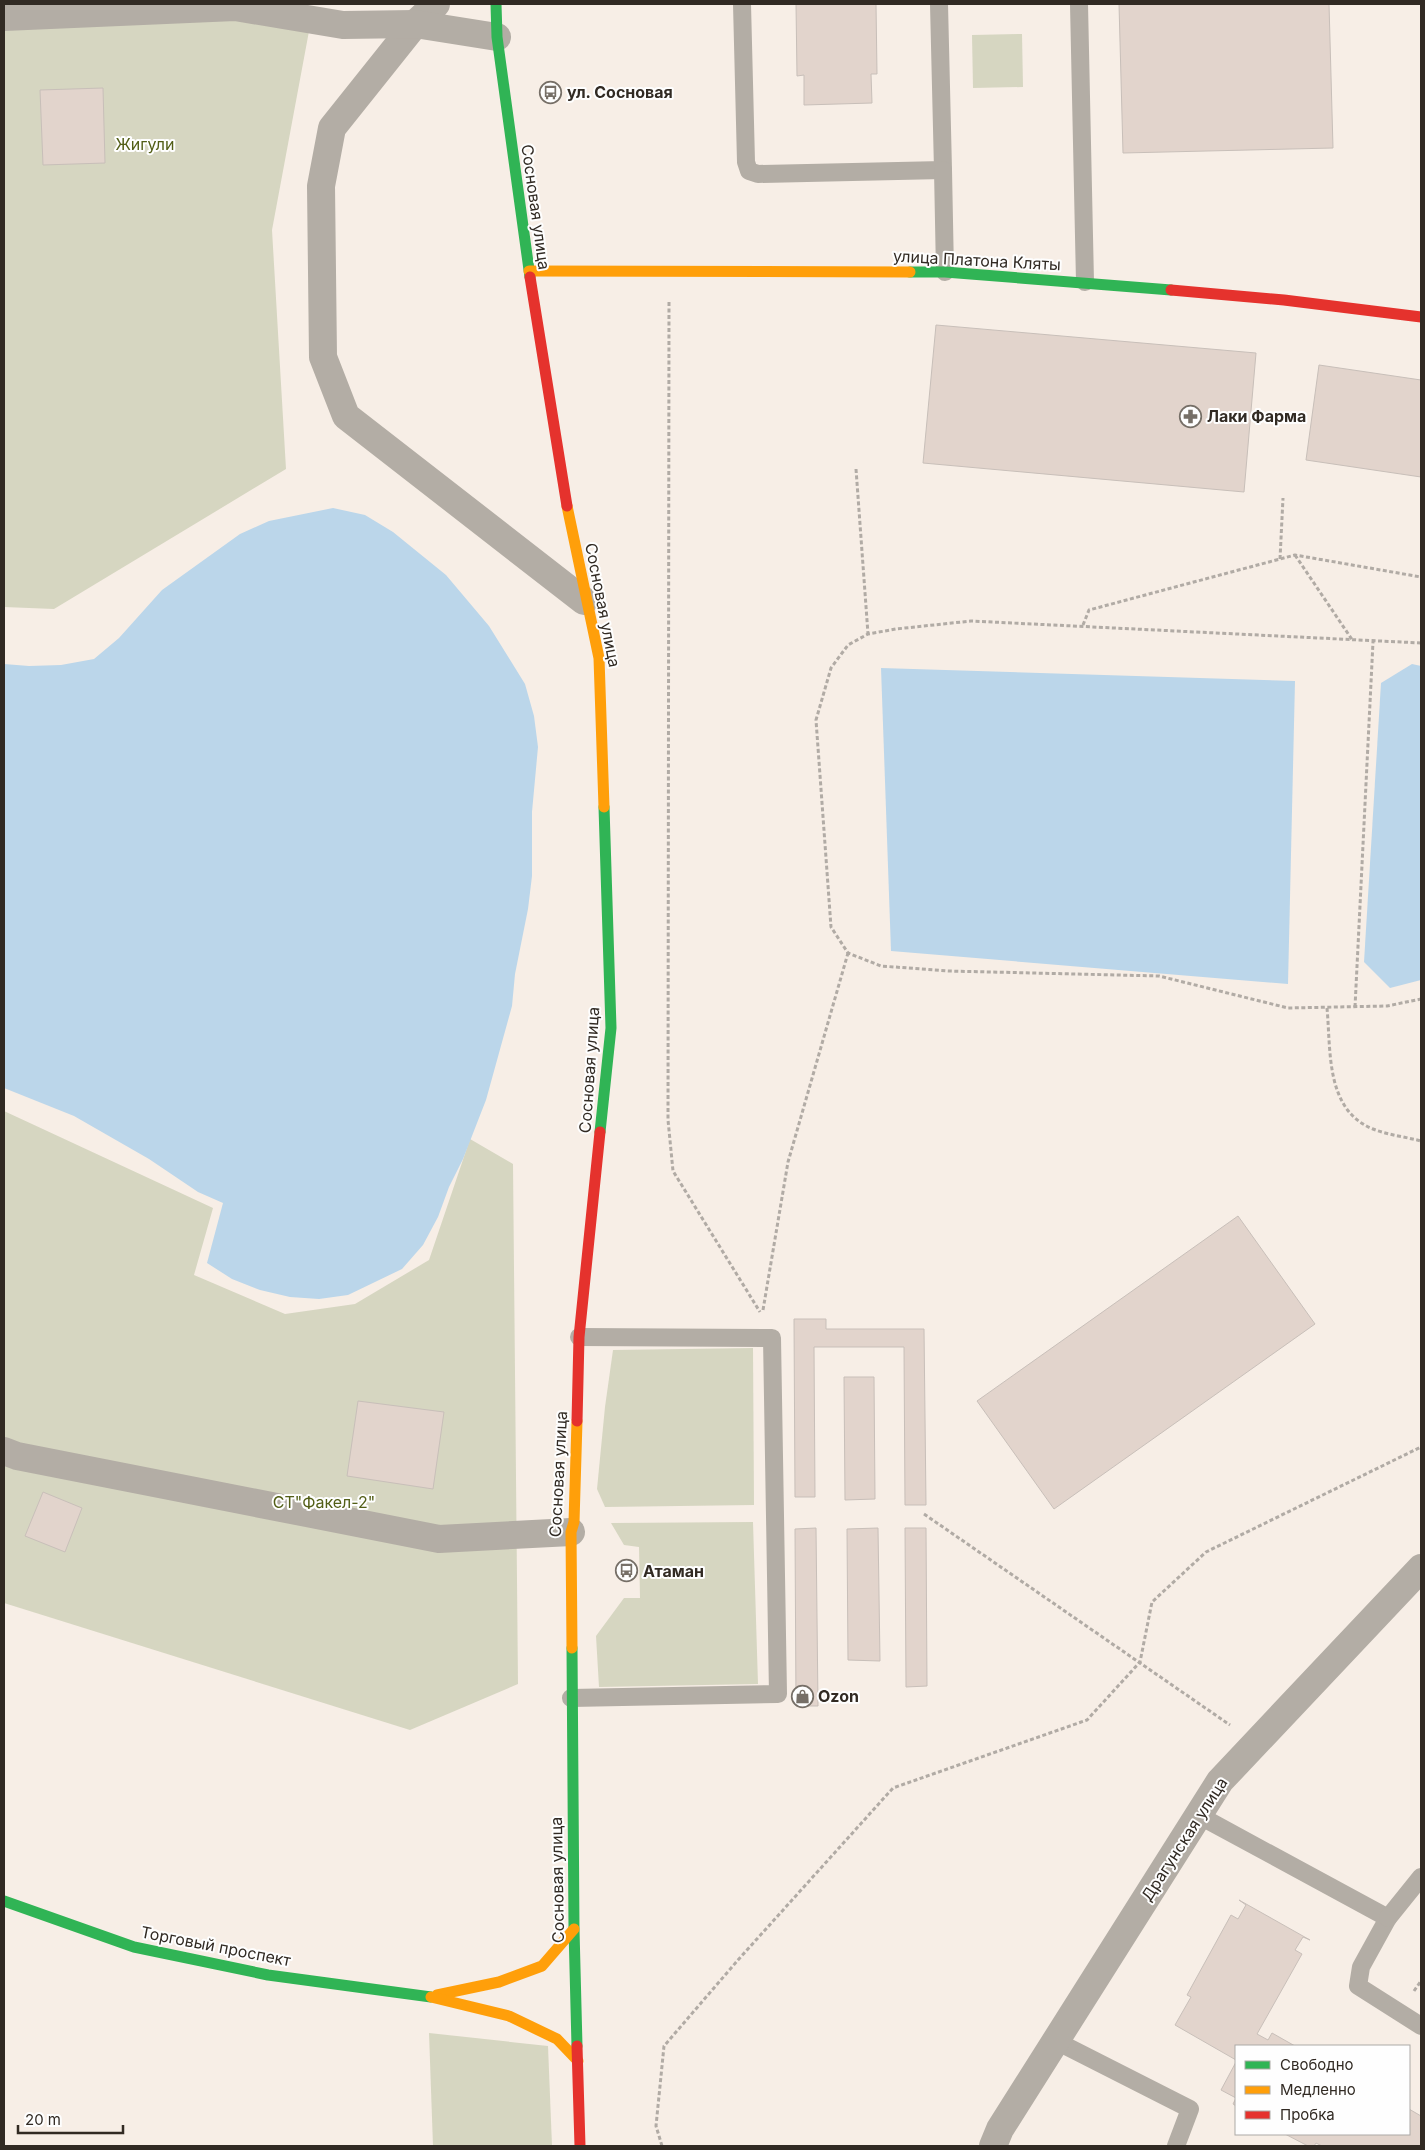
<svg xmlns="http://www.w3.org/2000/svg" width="1425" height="2150" viewBox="0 0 1425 2150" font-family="Inter,sans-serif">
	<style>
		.green { fill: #d6d6c1 }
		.water { fill: #bbd6ea }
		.building { fill: #e2d4cc; stroke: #c8bfb9 }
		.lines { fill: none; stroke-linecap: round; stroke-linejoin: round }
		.path { stroke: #b1aba5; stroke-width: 3; stroke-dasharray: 4 2.5; stroke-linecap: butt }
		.lane { stroke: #b3ada5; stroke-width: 18 }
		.street { stroke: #b3ada5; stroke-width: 28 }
		.fast { stroke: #30b455; stroke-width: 11 }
		.slow { stroke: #ff9f0a; stroke-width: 11 }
		.jam { stroke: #e5322d; stroke-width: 11 }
		.labels { text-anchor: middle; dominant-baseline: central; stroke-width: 4; stroke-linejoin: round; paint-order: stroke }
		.poi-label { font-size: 16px; font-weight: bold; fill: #312a23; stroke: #fefefe; text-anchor: start }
		.park-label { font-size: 16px; fill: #525e16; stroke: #fefefe }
		.street-label { font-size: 16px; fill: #312a23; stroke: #fefefe }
	</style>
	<rect width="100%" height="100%" fill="#f7eee6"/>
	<g class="green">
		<polygon points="4,5 312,15 272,230 286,469 54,609 4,607"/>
		<polygon points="1022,34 1023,87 973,88 972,35"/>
		<polygon points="4,1111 213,1208 194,1275 285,1314 355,1304 429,1260 470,1139 513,1164 518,1684 410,1730 4,1603"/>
		<polygon points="753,1348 754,1505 605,1507 597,1489 605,1407 613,1350"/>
		<polygon points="753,1522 758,1684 599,1687 596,1636 624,1598 640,1598 639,1547 624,1545 611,1523"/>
		<polygon points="429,2033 548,2046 552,2146 433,2146"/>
	</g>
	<g class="water">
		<polygon points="333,508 365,515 393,532 446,575 489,626 525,684 534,716 538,747 532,812 532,876 528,909 515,974 512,1006 486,1100 463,1159 449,1187 438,1217 423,1245 402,1269 348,1295 319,1299 290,1297 260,1290 232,1279 207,1263 223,1203 198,1192 149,1159 74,1116 4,1088 4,664 29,666 61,665 94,659 119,638 162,590 240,534 269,521"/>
		<polygon points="1412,664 1421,666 1421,980 1390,988 1364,962 1381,683"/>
		<polygon points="881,668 1295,681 1288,984 891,951"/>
	</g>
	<g class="building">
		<polygon points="796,4 876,4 877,74 871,74 872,103 804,105 804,75 797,76"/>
		<polygon points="1119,4 1329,4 1333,148 1123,153"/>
		<polygon points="103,88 105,163 43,165 40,90"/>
		<polygon points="936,325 1256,353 1244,492 923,463"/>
		<polygon points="1319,365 1421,380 1421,477 1306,460"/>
		<polygon points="1238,1216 1315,1324 1054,1509 977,1401"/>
		<polygon points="794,1319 826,1319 826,1329 924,1329 926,1505 905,1505 904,1347 814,1347 815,1497 795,1497"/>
		<polygon points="844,1377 874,1377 875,1499 845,1500"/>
		<polygon points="358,1401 444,1412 433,1489 347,1476"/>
		<polygon points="43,1492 82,1508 65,1552 25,1536"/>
		<polygon points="816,1528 818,1706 796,1706 795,1529"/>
		<polygon points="878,1528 880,1661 848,1660 847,1529"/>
		<polygon points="905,1528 926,1528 927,1686 906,1687"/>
		<polygon points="1239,1900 1310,1940 1303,1937 1295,1950 1302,1954 1257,2034 1268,2040 1272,2033 1295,2046 1236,2046 1236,2060 1175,2025 1191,1997 1187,1995 1231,1915 1238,1919 1246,1905"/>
		<polygon points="1236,2062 1236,2106 1233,2104 1236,2098 1221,2090"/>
		<polygon points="1409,2109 1421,2116 1421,2146 1322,2146 1316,2143 1314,2146 1308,2146 1285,2134 1409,2134"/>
	</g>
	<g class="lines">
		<g class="path">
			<polyline points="669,302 668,1120 673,1171 760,1312"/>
			<polyline points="856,469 868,634"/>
			<polyline points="1295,555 1353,641"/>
			<polyline points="1280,559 1283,498"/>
			<polyline points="1083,625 1089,610 1295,555 1421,577"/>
			<polyline points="1421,643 971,621 896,629 868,634 848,645 831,668 816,720 831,927 848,953 881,966 949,971 1159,976 1288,1008 1387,1006 1421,999"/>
			<polyline points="1355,1007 1373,642"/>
			<path d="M 1327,1008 C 1331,1050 1325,1110 1373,1129 C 1388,1135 1406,1137 1421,1141"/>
			<polyline points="763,1310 788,1162 848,953"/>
			<polyline points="924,1514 1230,1725"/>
			<polyline points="1414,1991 1421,1981"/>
			<polyline points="662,2146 656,2126 664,2046 738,1960 893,1788 1087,1720 1140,1662 1152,1602 1206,1552 1421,1447"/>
		</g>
		<g class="lane">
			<polyline points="742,4 746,162 749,171 758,174 943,170 939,4"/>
			<polyline points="1079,4 1085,282"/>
			<polyline points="943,170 945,272"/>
			<polyline points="571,1698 778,1694 772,1338 579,1337"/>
			<polyline points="1198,1815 1388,1918 1361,1967 1358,1986 1421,2026"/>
			<polyline points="1388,1918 1421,1877"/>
			<polyline points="1056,2041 1190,2109 1176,2146"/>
		</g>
		<g class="street">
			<polyline points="436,4 415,24 332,128 321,186 323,357 346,416 584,601"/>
			<polyline points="4,17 235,7 343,25 415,24 497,37"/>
			<polyline points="4,1451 17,1456 439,1539 571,1532"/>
			<polyline points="993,2146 1000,2129 1220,1781 1421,1568"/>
		</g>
		<g class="fast">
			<polyline points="496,4 497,37 530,277"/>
			<polyline points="910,272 945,272 1171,290"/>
			<polyline points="600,1132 611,1028 604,807"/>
			<polyline points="572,1648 574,1929 577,2046"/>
			<polyline points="4,1901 134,1947 268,1975 431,1997"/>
		</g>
		<g class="slow">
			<polyline points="529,271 910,272"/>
			<polyline points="567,506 599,658 604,807"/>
			<polyline points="572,1648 571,1532 574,1522 577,1421"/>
			<polyline points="437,1995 499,1982 542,1966 574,1929"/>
			<polyline points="431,1997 509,2016 557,2039 578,2061"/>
		</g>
		<g class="jam">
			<polyline points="530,277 567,506"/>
			<polyline points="1171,290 1284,300 1421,317"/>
			<polyline points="577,1421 579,1337 600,1132"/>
			<polyline points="577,2046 580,2146"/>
		</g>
	</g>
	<defs>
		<symbol id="bus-ring" viewBox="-11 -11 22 22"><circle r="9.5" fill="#fefefe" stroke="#766f67" stroke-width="1.5"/><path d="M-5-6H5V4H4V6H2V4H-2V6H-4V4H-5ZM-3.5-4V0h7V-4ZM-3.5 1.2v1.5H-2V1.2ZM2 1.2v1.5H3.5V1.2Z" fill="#766f67"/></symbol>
		<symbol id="pharmacy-ring" viewBox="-11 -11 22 22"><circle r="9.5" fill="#fefefe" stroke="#766f67" stroke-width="1.5"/><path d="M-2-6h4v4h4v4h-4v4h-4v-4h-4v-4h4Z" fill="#766f67"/></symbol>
		<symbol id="shop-ring" viewBox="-11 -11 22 22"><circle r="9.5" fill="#fefefe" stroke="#766f67" stroke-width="1.5"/><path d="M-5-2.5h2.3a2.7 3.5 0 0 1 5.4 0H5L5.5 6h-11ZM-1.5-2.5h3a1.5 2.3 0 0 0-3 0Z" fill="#766f67"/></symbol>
	</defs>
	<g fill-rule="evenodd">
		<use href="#bus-ring" x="538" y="80" width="25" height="25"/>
		<use href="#pharmacy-ring" x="1178" y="404" width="25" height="25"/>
		<use href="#bus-ring" x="614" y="1558" width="25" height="25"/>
		<use href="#shop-ring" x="790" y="1684" width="25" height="25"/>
	</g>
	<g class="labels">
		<g class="poi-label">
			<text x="567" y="92">ул. Сосновая</text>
			<text x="1207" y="416">Лаки Фарма</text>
			<text x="643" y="1571">Атаман</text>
			<text x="818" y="1696">Ozon</text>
		</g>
		<g class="park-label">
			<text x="145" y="144">Жигули</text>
			<text x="324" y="1502">СТ"Факел-2"</text>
		</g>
		<g class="street-label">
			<text transform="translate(536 207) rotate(82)">Сосновая улица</text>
			<text transform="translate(977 260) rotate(3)">улица Платона Кляты</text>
			<text transform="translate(603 605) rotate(79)">Сосновая улица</text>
			<text transform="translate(589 1070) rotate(-86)">Сосновая улица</text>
			<text transform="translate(558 1474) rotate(-87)">Сосновая улица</text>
			<text transform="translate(1184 1839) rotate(-57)">Драгунская улица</text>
			<text transform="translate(557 1880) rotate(-91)">Сосновая улица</text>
			<text transform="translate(216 1946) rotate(11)">Торговый проспект</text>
		</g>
	</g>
	<rect width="1425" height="2150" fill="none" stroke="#312a23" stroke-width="10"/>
	<rect x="1235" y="2045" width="175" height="90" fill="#fefefe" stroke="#aca9a6"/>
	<rect x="1245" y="2061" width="25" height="8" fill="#30b455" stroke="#aca9a6"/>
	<text x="1280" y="2070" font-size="15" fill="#312a23">Свободно</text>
	<rect x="1245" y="2086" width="25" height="8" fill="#ff9f0a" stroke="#aca9a6"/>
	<text x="1280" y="2095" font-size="15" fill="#312a23">Медленно</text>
	<rect x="1245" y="2111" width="25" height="8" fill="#e5322d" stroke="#aca9a6"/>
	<text x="1280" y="2120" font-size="15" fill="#312a23">Пробка</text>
	<path d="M18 2125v8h105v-8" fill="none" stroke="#312a23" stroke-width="2.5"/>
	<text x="25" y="2125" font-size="15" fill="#312a23" stroke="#fefefe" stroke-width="4" paint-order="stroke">20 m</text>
</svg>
